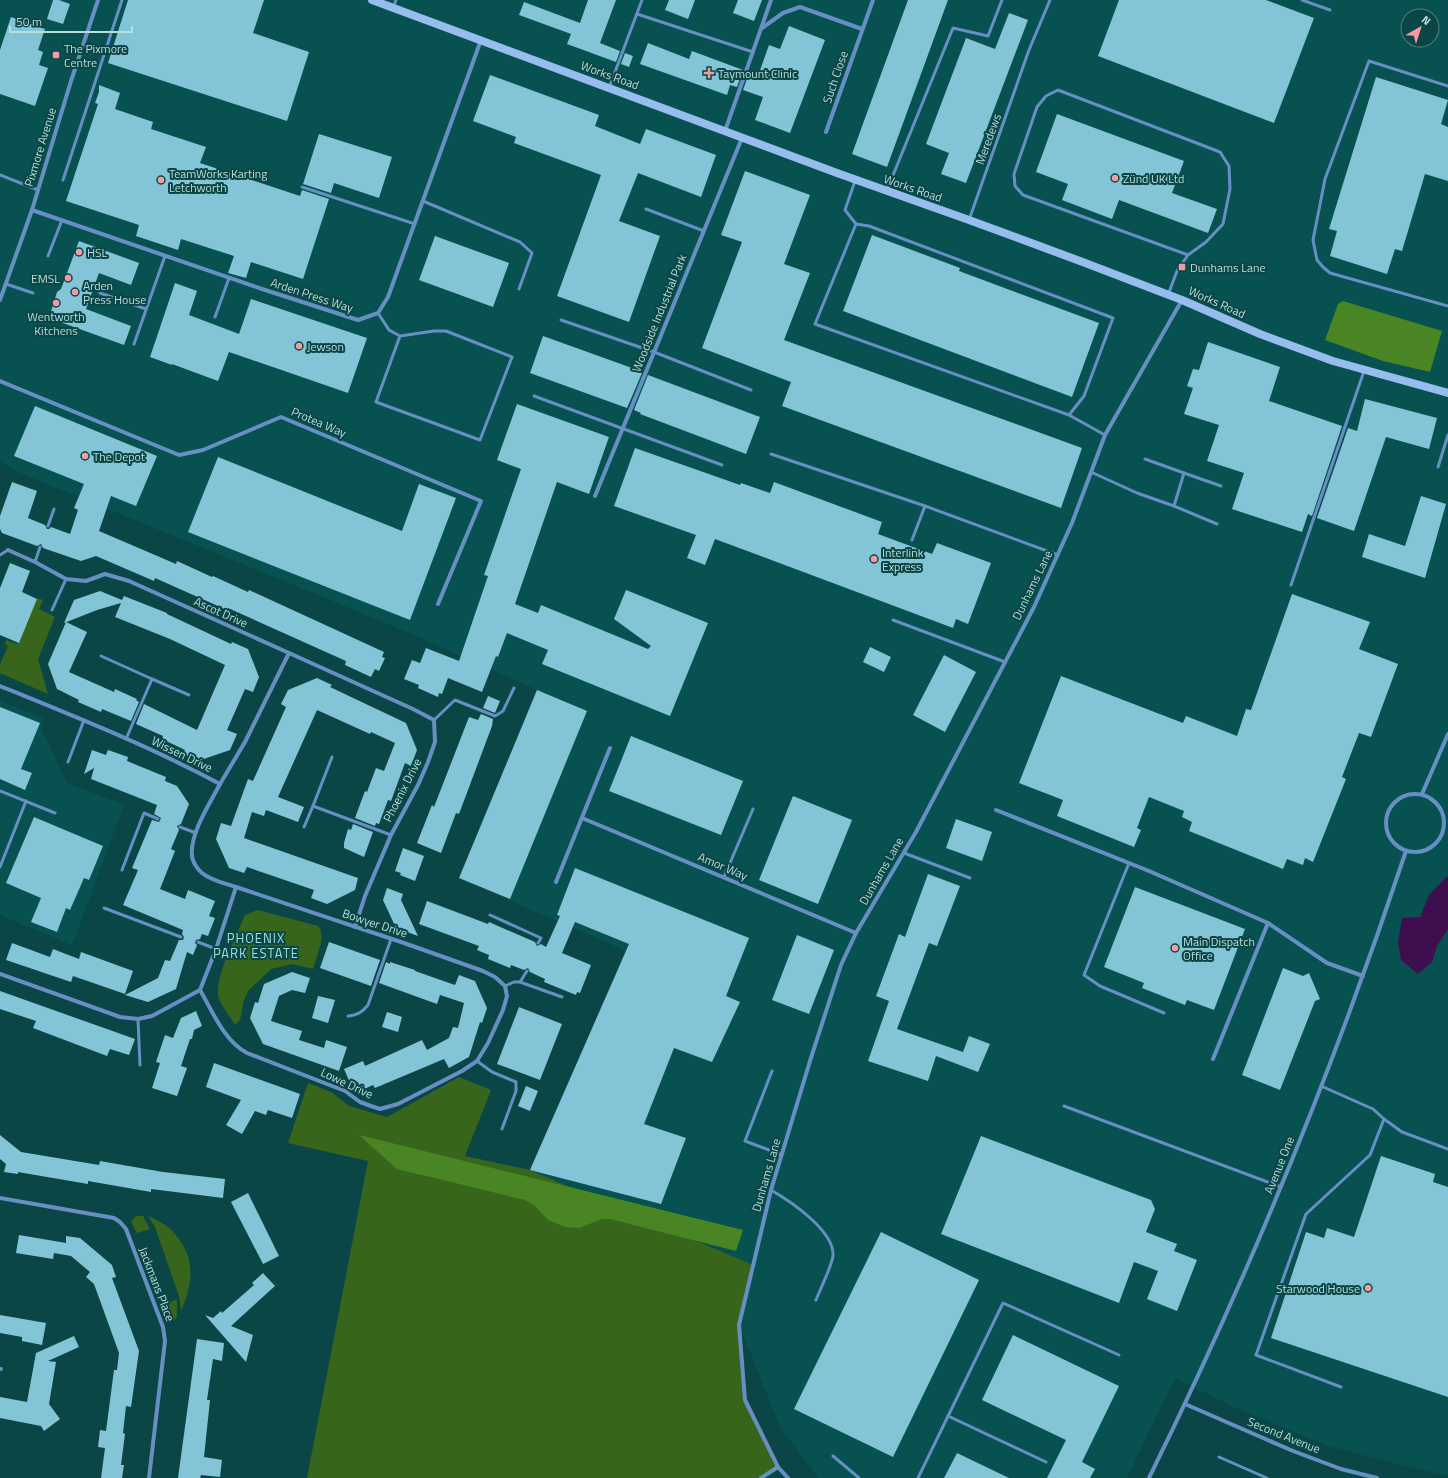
<svg xmlns="http://www.w3.org/2000/svg" width="1448" height="1478" viewBox="0 0 1448 1478" font-family="'Titillium Web',sans-serif">
	<style>
		.built { fill: #075151; fill-rule: evenodd }
		.green { fill: #38651c }
		.forest { fill: #498523 }
		.water { fill: #3e0e4f }
		.building { fill: #83c5d6 }
		.lines { fill: none; stroke-linecap: round; stroke-linejoin: round }
		.lane { stroke: #678fc4; stroke-width: 3 }
		.street { stroke: #678fc4; stroke-width: 4 }
		.secondary { stroke: #97bdef; stroke-width: 8 }
		.poi-dot { fill: #f49aa0; stroke: #0b4646; stroke-width: 1.5 }
		.labels { text-anchor: middle; dominant-baseline: central; stroke-width: 4; stroke-linejoin: round; paint-order: stroke }
		.poi-label { font-size: 12px; fill: #badcdb; stroke: #0b4646; text-anchor: start }
		.street-label { font-size: 12px; fill: #badcdb; stroke: #0b4646 }
		.neighbourhood-label { font-size: 13px; letter-spacing: 1px; fill: #9ae1e1; stroke: #0b4646 }
	</style>
	<rect width="100%" height="100%" fill="#0b4646"/>
	<g class="built">
		<path d="M 0,0 L 1448,0 L 1448,1476 L 1397,1464 L 1325,1445 L 1234,1407 L 1175,1378 L 1127,1478 L 818,1478 L 781,1429 L 739,1325 L 753,1265 L 530,1170 L 626,951 L 459,878 L 537,690 L 407,632 L 279,579 L 13,470 L 0,459 ZM 1408,16 L 1432,16 L 1432,40 L 1408,40 Z"/>
		<polygon points="0,701 44,719 41,728 67,783 124,805 72,945 0,915"/>
	</g>
	<g class="green">
		<polygon points="37,598 43,600 39,609 55,617 38,659 48,694 0,673 0,664 8,646 5,644 6,640 17,644"/>
		<path d="M 258,910 L 318,926 C 327,935 316,957 313,969 L 293,964 L 271,969 L 248,991 L 244,1000 L 240,1020 L 235,1025 C 230,1016 220,1005 218,995 C 215,977 238,932 245,915 Z"/>
		<polygon points="459,1077 491,1090 465,1156 530,1170 753,1265 739,1325 745,1400 778,1467 761,1478 307,1478 368,1161 288,1143 308,1083 331,1092 349,1106 387,1117"/>
		<polygon points="136,1216 143,1216 150,1229 137,1233 131,1222"/>
		<path d="M 148,1216 C 159,1220 168,1226 176,1235 C 196,1260 193,1282 181,1311 L 179,1296 L 155,1227 Z"/>
		<polygon points="177,1299 177,1317 174,1320 171,1319 164,1305"/>
	</g>
	<g class="forest">
		<polygon points="1343,301 1442,331 1430,372 1383,361 1325,340 1338,304"/>
		<polygon points="359,1135 743,1230 736,1251 610,1219 602,1219 579,1228 565,1227 548,1220 535,1206 525,1200 397,1169"/>
	</g>
	<polygon class="water" points="1446,877 1448,877 1448,929 1437,946 1432,962 1418,974 1401,960 1398,943 1402,918 1420,917 1429,895"/>
	<g class="building">
		<polygon points="53,0 59,0 70,4 63,24 47,19"/>
		<polygon points="128,0 264,0 253,33 309,52 287,121 108,63"/>
		<polygon points="588,0 616,0 600,43 620,51 616,62 567,44 571,34 519,15 524,2 580,23"/>
		<polygon points="669,0 695,0 688,19 665,10"/>
		<polygon points="738,0 762,0 754,21 733,13"/>
		<polygon points="908,0 948,0 887,167 852,154"/>
		<polygon points="1119,0 1266,0 1314,18 1274,123 1098,56"/>
		<polygon points="1009,13 1028,20 966,183 941,174 949,153 926,144 966,38 995,49"/>
		<polygon points="11,17 45,29 38,50 43,52 39,65 48,68 35,106 0,94 0,50"/>
		<polygon points="789,26 825,40 790,133 755,120 763,97 743,90 749,73 758,76 769,45 780,49"/>
		<polygon points="648,43 689,59 692,51 743,70 737,87 730,85 727,95 640,64"/>
		<polygon points="625,53 633,56 629,67 621,64"/>
		<polygon points="490,75 599,115 595,126 640,144 646,129 716,155 701,197 638,173 619,221 660,236 629,322 557,296 601,175 514,143 516,137 473,121"/>
		<polygon points="1376,77 1448,100 1441,124 1448,127 1448,181 1425,174 1402,251 1395,249 1387,274 1330,256 1337,231 1329,229"/>
		<polygon points="99,85 120,93 115,109 153,122 151,129 206,147 200,163 300,196 302,190 329,199 303,279 251,262 246,278 228,273 234,256 181,239 178,250 136,236 139,225 66,201 98,104 95,103 99,92"/>
		<polygon points="1057,114 1184,161 1172,193 1217,209 1208,233 1119,200 1112,219 1062,200 1068,184 1036,172"/>
		<polygon points="319,134 392,157 379,198 334,183 331,193 303,184"/>
		<polygon points="745,171 810,195 784,264 810,273 784,340 1082,448 1061,508 782,406 791,382 702,348 742,242 721,235"/>
		<polygon points="872,235 960,268 959,271 1099,323 1072,397 843,311"/>
		<polygon points="435,236 509,263 493,307 419,280"/>
		<polygon points="79,241 139,263 131,285 99,273 86,309 131,326 124,345 49,318 57,292 61,289"/>
		<polygon points="175,283 197,291 189,315 239,334 251,299 367,338 348,393 229,352 218,381 172,364 172,365 150,357"/>
		<polygon points="543,336 632,368 632,369 642,373 627,408 530,373"/>
		<polygon points="1208,342 1280,367 1269,401 1342,426 1312,516 1308,514 1302,532 1232,509 1244,473 1207,461 1219,425 1184,414 1193,388 1187,386 1193,369 1199,370"/>
		<polygon points="648,375 760,417 746,454 640,414 641,413 634,410"/>
		<polygon points="1365,399 1437,418 1429,449 1386,437 1354,531 1317,518 1348,428 1357,431"/>
		<polygon points="517,404 609,437 589,494 557,482 515,604 538,613 541,605 648,649 651,646 614,619 626,590 708,623 670,716 542,664 548,650 507,633 498,657 496,656 482,692 448,678 442,694 439,693 438,697 418,688 419,685 404,679 412,660 420,663 426,648 459,661 488,576 484,575 521,469 497,460"/>
		<polygon points="35,406 157,456 136,506 111,496 99,531 176,564 177,561 212,577 213,576 248,592 249,590 384,652 382,657 385,658 379,671 375,669 371,677 345,665 346,661 228,608 227,610 155,578 154,581 96,556 81,561 43,548 41,544 37,546 2,533 0,529 0,516 12,482 37,491 28,518 45,525 47,529 49,529 51,527 70,534 78,510 74,508 84,484 14,456"/>
		<polygon points="635,448 740,485 741,483 770,493 774,482 882,522 878,534 932,554 937,543 991,563 968,624 956,619 953,628 715,539 705,565 687,558 696,535 614,506"/>
		<polygon points="218,457 402,531 419,484 456,498 410,620 188,532"/>
		<polygon points="1421,496 1446,504 1425,578 1362,557 1369,534 1405,546"/>
		<polygon points="10,563 30,571 22,592 37,599 19,643 0,635 0,588"/>
		<polygon points="100,591 122,600 124,596 134,600 167,613 167,614 231,644 232,642 248,649 259,677 253,692 245,689 227,730 237,734 230,750 198,761 183,754 185,750 162,739 163,736 136,724 144,704 197,730 225,665 170,639 115,617 121,603 97,610 64,623 74,600"/>
		<polygon points="1292,594 1370,622 1359,649 1398,664 1371,737 1359,733 1342,777 1346,779 1313,862 1305,858 1303,865 1287,859 1283,869 1189,831 1192,822 1182,817 1184,811 1149,797 1137,828 1141,830 1134,847 1057,816 1063,800 1019,783 1061,676 1183,723 1186,716 1237,736 1246,709 1251,710"/>
		<polygon points="66,622 87,632 69,672 114,692 115,689 137,699 136,700 139,702 131,721 102,709 101,712 78,702 79,700 57,689 48,664"/>
		<polygon points="870,647 891,657 884,672 863,662"/>
		<polygon points="944,655 976,672 945,732 913,715"/>
		<polygon points="317,678 332,685 330,687 406,723 417,750 411,766 405,763 391,801 388,800 379,824 376,823 375,826 355,818 365,791 367,792 376,768 384,771 395,743 371,732 370,734 317,710 278,797 304,807 298,822 266,810 264,816 252,812 244,838 358,878 355,890 327,904 311,898 314,890 247,867 244,873 229,868 216,839 221,823 231,826 248,779 253,781 286,707 281,704 288,690"/>
		<polygon points="537,690 587,711 510,899 459,878"/>
		<polygon points="488,696 500,701 495,713 483,708"/>
		<polygon points="0,707 40,723 21,769 32,773 25,790 0,779"/>
		<polygon points="481,714 493,719 492,726 459,814 456,813 441,853 417,843 432,805 434,807 469,717 478,720"/>
		<polygon points="631,736 743,781 721,835 609,791"/>
		<polygon points="92,750 106,755 108,750 128,757 127,761 166,777 165,781 177,786 189,804 181,824 177,826 179,830 171,849 175,851 160,889 185,899 188,890 215,901 209,916 215,918 208,936 202,934 200,939 196,940 195,943 197,945 193,955 187,952 176,989 148,1002 125,995 158,978 165,960 170,961 179,940 183,940 184,937 182,934 183,930 123,905 138,870 132,868 152,820 159,822 161,818 154,814 157,805 91,779 94,768 84,774"/>
		<polygon points="793,796 852,820 818,904 759,880"/>
		<polygon points="34,817 103,846 89,880 84,878 70,910 66,908 57,932 31,922 41,898 6,883"/>
		<polygon points="956,819 992,832 982,861 946,848"/>
		<polygon points="353,824 373,832 364,857 344,848 344,843 348,829 351,830"/>
		<polygon points="403,848 424,856 415,881 400,875 401,873 395,871"/>
		<polygon points="575,868 749,938 726,996 740,1002 712,1062 674,1048 644,1124 686,1138 661,1204 530,1170 629,944 575,922 562,953 591,965 580,993 577,992 576,995 544,982 545,979 530,972 528,968 524,970 511,965 510,968 488,959 489,955 477,950 479,946 419,924 427,901 488,924 489,922 535,942 537,946 541,944 546,947 560,916 557,915"/>
		<polygon points="928,874 960,886 937,946 929,943 897,1029 963,1052 969,1036 990,1044 978,1072 936,1056 928,1081 868,1061 889,1001 876,996 899,934 905,937"/>
		<polygon points="1135,887 1245,929 1214,1010 1187,1000 1185,1005 1142,988 1144,983 1104,967"/>
		<polygon points="387,888 403,894 401,900 418,936 396,928 383,900"/>
		<polygon points="797,935 834,950 809,1014 772,1000"/>
		<polygon points="329,942 380,960 371,986 320,968"/>
		<polygon points="12,943 50,957 53,949 79,959 81,952 133,971 125,994 73,976 71,982 6,960"/>
		<polygon points="386,962 390,964 390,962 415,970 415,971 455,985 459,975 475,981 487,1008 482,1023 480,1022 469,1057 449,1068 444,1059 375,1088 373,1085 362,1090 358,1082 351,1085 344,1069 363,1061 365,1066 422,1040 427,1050 449,1038 453,1027 458,1028 464,1003 440,995 437,1004 379,983"/>
		<polygon points="1283,968 1303,976 1309,973 1320,999 1315,1001 1280,1090 1242,1075"/>
		<polygon points="292,972 310,978 305,993 292,990 279,996 271,1021 302,1031 299,1040 324,1048 326,1040 347,1047 339,1071 263,1044 250,1018 255,1002 258,1003 264,984"/>
		<polygon points="0,991 135,1039 129,1055 110,1049 107,1056 33,1028 36,1021 0,1009"/>
		<polygon points="318,996 335,1000 328,1023 312,1018"/>
		<polygon points="519,1007 562,1024 540,1080 497,1064"/>
		<polygon points="196,1011 202,1026 194,1030 192,1039 190,1039 181,1066 187,1068 177,1096 152,1088 160,1063 156,1062 165,1035 173,1038 181,1018"/>
		<polygon points="387,1012 402,1017 398,1032 382,1027"/>
		<polygon points="214,1063 300,1094 292,1118 268,1110 266,1115 255,1111 242,1134 226,1125 241,1100 206,1087"/>
		<polygon points="526,1086 538,1091 530,1111 518,1106"/>
		<polygon points="0,1135 21,1152 99,1165 100,1161 163,1172 225,1179 223,1198 151,1189 151,1192 88,1181 88,1184 18,1172 18,1174 4,1172 6,1164 0,1159"/>
		<polygon points="981,1136 1151,1200 1155,1209 1146,1232 1177,1244 1174,1251 1197,1260 1177,1311 1147,1299 1158,1271 1134,1262 1119,1303 941,1234"/>
		<polygon points="1381,1156 1435,1174 1433,1182 1448,1187 1448,1397 1271,1338 1306,1232 1324,1238 1327,1228 1354,1237"/>
		<polygon points="248,1193 279,1256 263,1264 231,1202"/>
		<polygon points="881,1232 979,1280 893,1457 794,1409"/>
		<polygon points="19,1235 66,1243 66,1236 80,1238 112,1265 116,1277 112,1278 139,1351 131,1407 126,1406 123,1433 125,1434 121,1465 124,1465 122,1478 101,1478 105,1448 98,1447 100,1430 106,1431 114,1370 117,1370 119,1353 94,1284 86,1277 90,1272 71,1256 54,1253 53,1259 16,1253"/>
		<polygon points="263,1273 275,1286 231,1326 253,1335 246,1362 205,1315 213,1318 221,1311 222,1313 254,1285 252,1283"/>
		<polygon points="0,1315 46,1323 42,1345 22,1341 22,1337 0,1333"/>
		<polygon points="1013,1335 1119,1386 1082,1462 1095,1469 1090,1478 1047,1478 1066,1440 982,1400"/>
		<polygon points="74,1336 79,1347 48,1361 56,1362 49,1404 60,1419 44,1431 41,1426 0,1418 0,1397 27,1402 36,1353"/>
		<polygon points="197,1339 224,1343 222,1361 213,1359 207,1400 210,1400 204,1457 222,1460 220,1477 201,1475 200,1478 178,1478"/>
		<polygon points="957,1453 1009,1478 944,1478"/>
	</g>
	<g class="lines">
		<g class="lane">
			<polyline points="1302,0 1330,10"/>
			<polyline points="393,8 396,0"/>
			<polyline points="637,14 753,52"/>
			<polyline points="1448,86 1369,61 1325,179 1313,240 1317,260 1323,267 1330,273 1448,306"/>
			<polyline points="609,88 642,0"/>
			<polyline points="0,175 38,190"/>
			<polyline points="63,180 122,0"/>
			<polyline points="855,181 845,210 856,224 815,324 1069,415 1105,435"/>
			<polyline points="302,187 415,224"/>
			<polyline points="887,190 953,28 988,36 1002,0"/>
			<polyline points="423,201 520,242 532,253 519,289"/>
			<polyline points="646,209 704,231"/>
			<polyline points="969,220 1029,50 1050,0"/>
			<polyline points="856,224 869,226 1113,318 1084,396 1069,415"/>
			<polyline points="48,256 62,220"/>
			<polyline points="6,284 33,293"/>
			<polyline points="100,293 146,309"/>
			<polyline points="1168,295 1177,271 1188,255 1206,242 1223,224 1230,189 1229,166 1220,152 1058,90 1046,96 1037,107 1014,174 1015,186 1023,195 1188,255"/>
			<polyline points="378,313 389,330 400,336 434,331 446,331 512,357 480,440 376,402 400,336"/>
			<polyline points="215,317 229,278"/>
			<polyline points="561,320 654,352 751,390"/>
			<polyline points="134,344 165,256"/>
			<polyline points="534,396 722,465"/>
			<polyline points="771,454 925,506"/>
			<polyline points="1145,459 1184,473 1174,506"/>
			<polyline points="1438,467 1448,435"/>
			<polyline points="1091,472 1137,493 1174,506 1217,524"/>
			<polyline points="1184,473 1221,486"/>
			<polyline points="48,526 54,509"/>
			<polyline points="912,540 925,506 1058,555"/>
			<polyline points="0,555 8,550"/>
			<polyline points="35,562 40,547"/>
			<polyline points="1291,585 1364,371"/>
			<polyline points="52,610 66,579"/>
			<polyline points="893,620 1005,662"/>
			<polyline points="101,656 152,679 126,739"/>
			<polyline points="152,679 189,695"/>
			<polyline points="434,720 455,700 495,716 503,711 514,688"/>
			<polyline points="332,757 313,806 391,835"/>
			<polyline points="68,762 84,720"/>
			<polyline points="0,791 55,813"/>
			<polyline points="180,827 196,833"/>
			<polyline points="304,827 313,806"/>
			<polyline points="904,853 970,878"/>
			<polyline points="1129,863 1084,975 1100,986 1164,1013"/>
			<polyline points="0,867 26,801"/>
			<polyline points="122,870 144,813 158,819"/>
			<polyline points="724,877 753,809"/>
			<polyline points="104,908 181,937"/>
			<polyline points="490,915 541,938 538,943"/>
			<polyline points="198,942 216,949"/>
			<polyline points="520,982 562,997"/>
			<polyline points="505,986 514,982 520,982 527,971"/>
			<path d="M 348,1016 C 358,1015 362,1012 368,1005 L 391,939"/>
			<polyline points="138,1019 140,1065"/>
			<polyline points="477,1061 492,1072 516,1082 516,1091 502,1129"/>
			<polyline points="772,1071 745,1141 782,1155"/>
			<polyline points="1321,1086 1373,1109 1384,1119 1402,1132 1448,1149"/>
			<polyline points="1064,1106 1281,1187"/>
			<path d="M 771,1190 C 790,1201 835,1231 833,1256 C 832,1265 820,1290 816,1300"/>
			<polyline points="1341,1387 1256,1355 1306,1214 1370,1155 1384,1119"/>
			<polyline points="948,1416 1046,1462"/>
			<polyline points="833,1456 859,1478"/>
			<polyline points="1219,1457 1267,1478"/>
			<polyline points="918,1478 1003,1303 1119,1355"/>
		</g>
		<g class="street">
			<polyline points="762,28 783,13 800,7 862,29"/>
			<polyline points="725,131 771,0"/>
			<polyline points="826,132 873,0"/>
			<polyline points="32,210 262,289 358,320 378,313 388,297 481,40"/>
			<polyline points="0,300 32,210 71,81 98,0"/>
			<polyline points="0,381 179,455 203,450 281,417 481,501 438,604"/>
			<polyline points="595,496 742,138"/>
			<polyline points="8,550 35,562 66,579 86,581 105,574 129,581 289,653 245,742 220,784"/>
			<polyline points="289,653 413,709 434,720 435,742 428,762 418,785 391,835 365,896 355,927"/>
			<path d="M 0,686 C 74,716 149,746 220,784 C 210,803 190,833 192,855 C 192,861 197,869 202,873 C 212,881 224,883 236,887 L 216,949 L 200,990 L 152,1016 L 138,1019 L 120,1017 L 0,974"/>
			<polyline points="1422,794 1448,734"/>
			<circle cx="1415" cy="823" r="29"/>
			<polyline points="996,810 1149,871 1268,923 1327,963 1363,976"/>
			<polyline points="582,818 856,933"/>
			<polyline points="556,882 610,748"/>
			<path d="M 200,990 C 213,1012 224,1041 247,1053 L 345,1091 L 360,1102 L 371,1106 L 380,1109 L 398,1104 L 462,1071 L 477,1061 L 488,1043 L 503,1010 L 507,996 L 505,986 L 495,977 L 483,971 L 404,943 L 236,887"/>
			<polyline points="1213,1059 1268,923"/>
			<polyline points="0,1198 114,1218 120,1222 126,1229 163,1327 165,1341 149,1478"/>
			<polyline points="0,1369 1,1369"/>
			<polyline points="1185,1404 1293,1451 1341,1469 1377,1478"/>
			<polyline points="761,1478 778,1467"/>
			<polyline points="788,1478 778,1467 745,1400 739,1325 771,1190 810,1061 841,965 856,933 916,832 1034,607 1072,523 1105,435 1182,300"/>
			<path d="M 1149,1478 C 1249,1275 1335,1065 1406,851"/>
		</g>
		<polyline class="secondary" points="372,0 837,173 969,220 1080,261 1182,300 1260,334 1333,361 1448,393"/>
	</g>
	<g class="poi-dot">
		<rect x="52" y="51" width="8" height="8" rx="2"/>
		<path d="M707 67h4v4h4v4h-4v4h-4v-4h-4v-4h4z"/>
		<circle cx="1115" cy="178" r="4"/>
		<circle cx="161" cy="180" r="4"/>
		<circle cx="79" cy="252" r="4"/>
		<rect x="1178" y="263" width="8" height="8" rx="2"/>
		<circle cx="68" cy="278" r="4"/>
		<circle cx="75" cy="292" r="4"/>
		<circle cx="56" cy="303" r="4"/>
		<circle cx="299" cy="346" r="4"/>
		<circle cx="85" cy="456" r="4"/>
		<circle cx="874" cy="559" r="4"/>
		<circle cx="1175" cy="948" r="4"/>
		<circle cx="1368" cy="1288" r="4"/>
	</g>
	<g class="labels">
		<g class="poi-label">
			<text x="64" y="48">The Pixmore<tspan x="64" dy="14">Centre</tspan></text>
			<text x="718" y="73">Taymount Clinic</text>
			<text x="169" y="173">TeamWorks Karting<tspan x="169" dy="14">Letchworth</tspan></text>
			<text x="1123" y="178">Zünd UK Ltd</text>
			<text x="87" y="252">HSL</text>
			<text x="1190" y="267">Dunhams Lane</text>
			<text x="60" y="278" text-anchor="end">EMSL</text>
			<text x="83" y="285">Arden<tspan x="83" dy="14">Press House</tspan></text>
			<text x="56" y="316" text-anchor="middle">Wentworth<tspan x="56" dy="14">Kitchens</tspan></text>
			<text x="307" y="346">Jewson</text>
			<text x="93" y="456">The Depot</text>
			<text x="882" y="552">Interlink<tspan x="882" dy="14">Express</tspan></text>
			<text x="1183" y="941">Main Dispatch<tspan x="1183" dy="14">Office</tspan></text>
			<text x="1360" y="1288" text-anchor="end">Starwood House</text>
		</g>
		<g class="street-label">
			<text transform="translate(610 75) rotate(20)">Works Road</text>
			<text transform="translate(835 77) rotate(-71)">Such Close</text>
			<text transform="translate(988 139) rotate(-70)">Meredews</text>
			<text transform="translate(40 147) rotate(-73)">Pixmore Avenue</text>
			<text transform="translate(913 188) rotate(19)">Works Road</text>
			<text transform="translate(312 295) rotate(18)">Arden Press Way</text>
			<text transform="translate(1217 302) rotate(24)">Works Road</text>
			<text transform="translate(659 313) rotate(-68)">Woodside Industrial Park</text>
			<text transform="translate(319 422) rotate(23)">Protea Way</text>
			<text transform="translate(1032 585) rotate(-64)">Dunhams Lane</text>
			<text transform="translate(221 612) rotate(24)">Ascot Drive</text>
			<text transform="translate(182 754) rotate(26)">Wissen Drive</text>
			<text transform="translate(402 790) rotate(-63)">Phoenix Drive</text>
			<text transform="translate(723 866) rotate(23)">Amor Way</text>
			<text transform="translate(881 871) rotate(-60)">Dunhams Lane</text>
			<text transform="translate(375 923) rotate(18)">Bowyer Drive</text>
			<text transform="translate(347 1083) rotate(25)">Lowe Drive</text>
			<text transform="translate(1279 1165) rotate(-68)">Avenue One</text>
			<text transform="translate(766 1175) rotate(-74)">Dunhams Lane</text>
			<text transform="translate(157 1284) rotate(69)">Jackmans Place</text>
			<text transform="translate(1284 1435) rotate(22)">Second Avenue</text>
		</g>
		<g class="neighbourhood-label">
			<text x="256" y="938">PHOENIX<tspan x="256" dy="15">PARK ESTATE</tspan></text>
		</g>
	</g>
	<g transform="translate(1420 28) rotate(39)"><circle r="19" fill="#0b4646" stroke="#518282"/>
	<path d="M0-3L7 15L0 10L-7 15Z" fill="#f49aa0"/>
	<text y="-6" font-size="11" font-weight="bold" text-anchor="middle" fill="#badcdb">N</text>
	</g>
	<path d="M10 26v6h122v-6" fill="none" stroke="#badcdb" stroke-width="2"/>
	<text x="16" y="26" font-size="12" fill="#badcdb" stroke="#0b4646" stroke-width="3" paint-order="stroke">50 m</text>
</svg>
